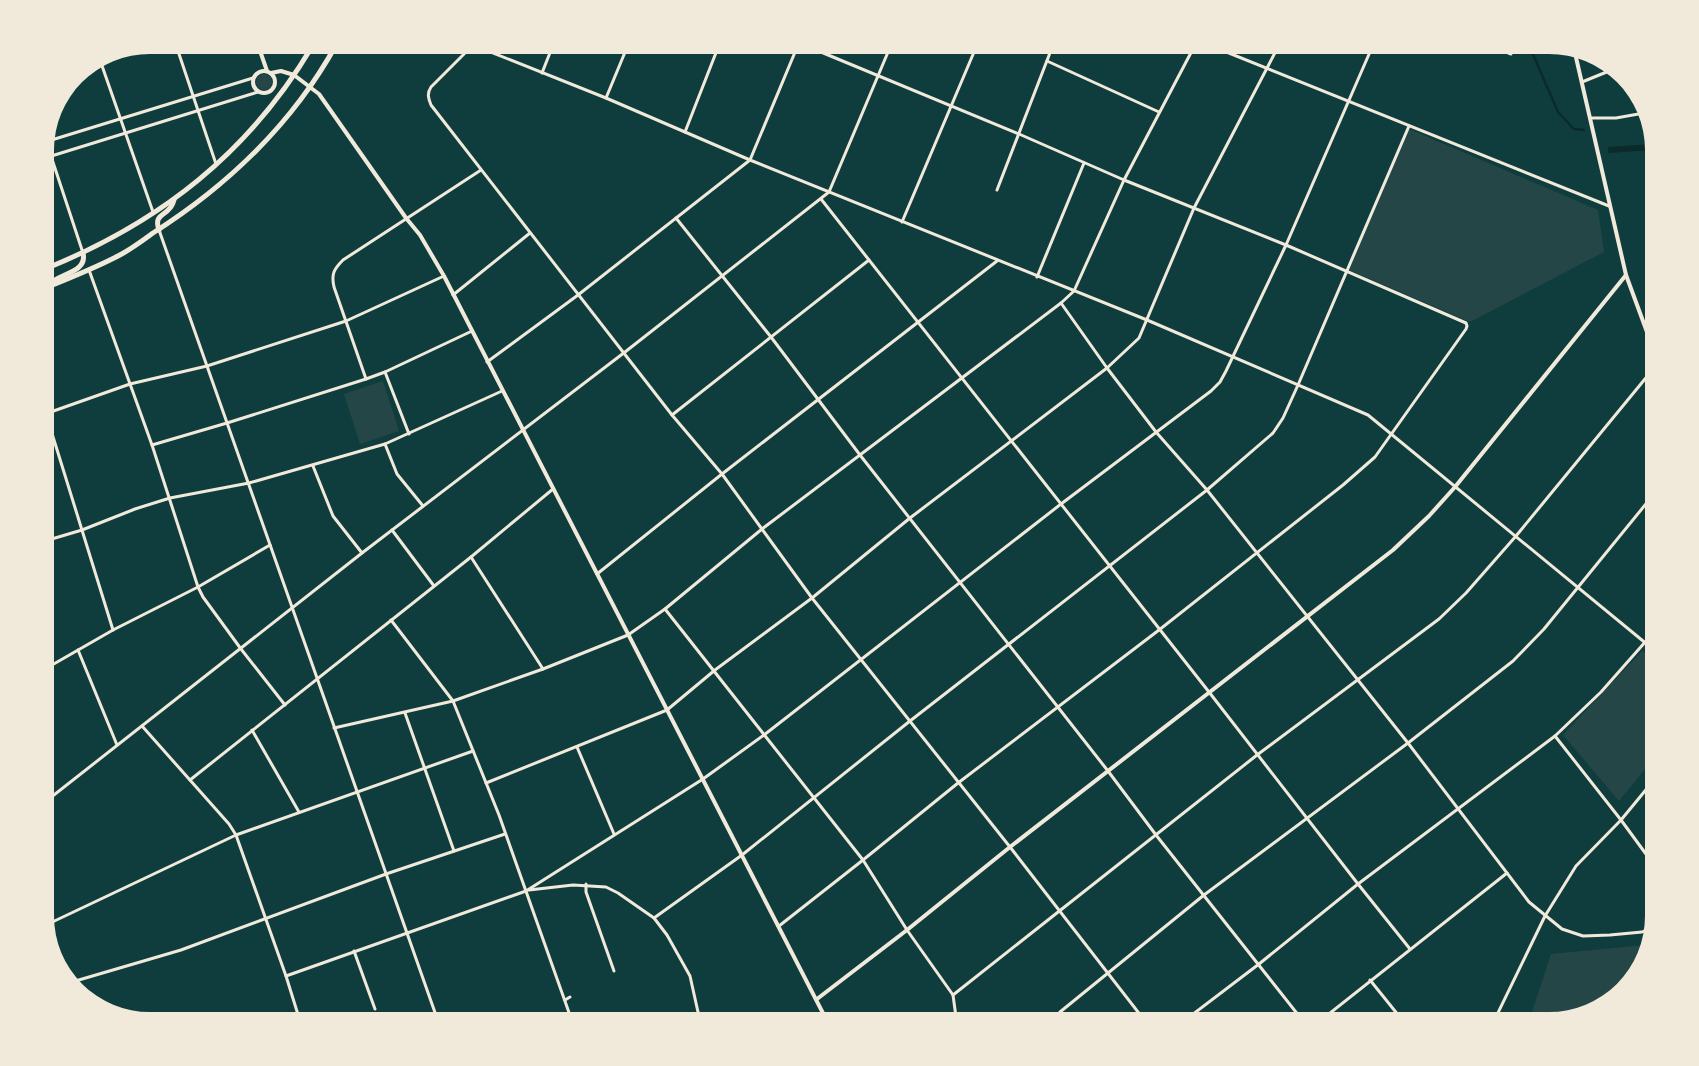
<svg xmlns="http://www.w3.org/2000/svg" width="1699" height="1066" viewBox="0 0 1699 1066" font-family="'Fira Sans Condensed',sans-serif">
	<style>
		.green { fill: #244646 }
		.water { fill: #0a2a2b }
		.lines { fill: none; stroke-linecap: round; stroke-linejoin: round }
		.stream { stroke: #0a2a2b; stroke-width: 2.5 }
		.minor { stroke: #f1e9da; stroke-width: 3 }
		.tertiary { stroke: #f1e9da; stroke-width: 4 }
		.trunk { stroke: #f1e9da; stroke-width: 5 }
	</style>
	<rect width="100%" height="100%" fill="#0f3d3e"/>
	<g class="green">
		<circle cx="264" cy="82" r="8"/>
		<polygon points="1409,129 1598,210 1604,252 1470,322 1349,270"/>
		<polygon points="383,381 399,431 360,444 344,394"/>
		<polygon points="1642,651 1654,660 1654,758 1619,801 1563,735"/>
		<polygon points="1645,945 1637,974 1601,1007 1550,1021 1529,1021 1551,954"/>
	</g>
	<polygon class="water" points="1652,144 1654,150 1608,153 1608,147"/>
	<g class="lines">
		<polyline class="stream" points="1529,45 1558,112 1574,129 1584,130"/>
		<g class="minor">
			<polyline points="176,45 216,164"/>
			<polyline points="473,45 606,98 750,160 1147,320 1368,415 1654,650"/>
			<path d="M 473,45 L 431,87 C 427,93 428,98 431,105 L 672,415 L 722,474 L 812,598 L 1010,847 L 1145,1021"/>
			<polyline points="1209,45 1609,206"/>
			<polyline points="1489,45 1511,54"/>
			<polyline points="100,60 153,212"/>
			<polyline points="1047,61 1159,112"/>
			<polyline points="542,73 553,45"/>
			<polyline points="1582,82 1614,69"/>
			<polyline points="606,98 628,45"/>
			<polyline points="1590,118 1616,118 1644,113"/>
			<polyline points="685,132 719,45"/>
			<polyline points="46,141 83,253"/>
			<polyline points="45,142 253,78"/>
			<polyline points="45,158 258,92"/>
			<polyline points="997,190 1053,45"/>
			<polyline points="821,199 1209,692 1358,884 1410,949"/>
			<polyline points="676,218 771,337 860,455 1108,771 1156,835 1303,1021"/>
			<polyline points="902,222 977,45"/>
			<polyline points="159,230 438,1021"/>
			<polyline points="89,270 152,445 198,587 203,597 241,649 285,705"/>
			<polyline points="1037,277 1084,163"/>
			<polyline points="453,295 530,233"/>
			<polyline points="1061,303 1107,368 1156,432 1207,490 1408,743 1529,902 1562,929 1583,936 1610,935 1642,932 1651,928"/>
			<polyline points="487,362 578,295 750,160 798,45"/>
			<polyline points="385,372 409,434"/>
			<path d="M 366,379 L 334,287 C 331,274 334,269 343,260 L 481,170"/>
			<polyline points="45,411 113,630"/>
			<polyline points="45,414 130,384 207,366 346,321 444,276"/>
			<polyline points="672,415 869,260"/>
			<polyline points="385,444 397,474 423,506"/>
			<polyline points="152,445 227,423 366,379 385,372 472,331"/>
			<polyline points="313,466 333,516 362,553"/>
			<polyline points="392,530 434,586"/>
			<polyline points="45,541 82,530 135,509 170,498 249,483 385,444 502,391"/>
			<polyline points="471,557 543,669"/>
			<polyline points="597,574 722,474 997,261"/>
			<polyline points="665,609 863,860 907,930 953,995 956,1017 959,1021"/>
			<polyline points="391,620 453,701 499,815 572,1021"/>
			<polyline points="78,650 117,745"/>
			<polyline points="45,669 113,630 198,587 270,545"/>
			<polyline points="405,713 454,851"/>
			<polyline points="142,726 229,824 236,835 286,976 300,1021"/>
			<polyline points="334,728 453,701 543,669 628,635 665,609 762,529 1061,303 1074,291 1124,180 1195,45"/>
			<polyline points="252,730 299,812"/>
			<polyline points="1555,736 1621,820 1654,865"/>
			<polyline points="577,747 614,834"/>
			<polyline points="190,780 471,557 553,489"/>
			<polyline points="486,783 667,710 715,670 812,598 910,518 1107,368 1139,338 1194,208 1279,45"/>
			<polyline points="45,802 362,553 625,352 829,192 891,45"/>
			<polyline points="586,884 586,892 614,971"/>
			<polyline points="529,890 573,885 606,887 618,893 654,918 667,935 690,976 700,1021"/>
			<polyline points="654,918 742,855 910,721 1207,490 1273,433 1283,418 1298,385 1409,126"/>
			<polyline points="46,925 236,835 473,751"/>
			<polyline points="779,926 863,860 958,783 1159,630 1343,485 1375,457 1466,329 1467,326 1466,323 1286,245 1124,180 1019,134 804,45"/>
			<polyline points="354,951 375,1009"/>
			<polyline points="286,976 526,891 703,779 764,735 1061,504 1211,391 1220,382 1226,371 1286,245 1373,45"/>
			<polyline points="1370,980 1403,1021"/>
			<polyline points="72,982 181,950 386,874 505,834"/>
			<polyline points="953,995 1257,755 1439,619 1466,593 1516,536 1654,368"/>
			<polyline points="565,1000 570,997"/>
			<polyline points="1060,1012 1204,895 1408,743 1513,661 1544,629 1654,494"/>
			<polyline points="947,1021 956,1017"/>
			<polyline points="1184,1021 1259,964 1358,884 1555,736 1601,692 1654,632"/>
			<polyline points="1320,1021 1507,873"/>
			<polyline points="1494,1021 1545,916 1576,866 1621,820 1654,780"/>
		</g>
		<g class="tertiary">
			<polyline points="258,45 267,71"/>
			<polyline points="1575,53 1626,275 1654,351"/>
			<circle cx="264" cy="82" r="11"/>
			<polyline points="271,73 281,71 294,75 319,94 406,218 420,235 444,276 827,1021"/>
			<polyline points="817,999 907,930 1010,847 1393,550 1429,516 1455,487 1626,275"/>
		</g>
		<g class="trunk">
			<path d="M 159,230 C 154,215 163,217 170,208 C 172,206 173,203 174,200"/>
			<path d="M 45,269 C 161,222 249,153 313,45"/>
			<path d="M 46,287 C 56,273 88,274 83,253"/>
			<path d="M 45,288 C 70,278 95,268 118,256 C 130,250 142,241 153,233 C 227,186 293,123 336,45"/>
		</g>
	</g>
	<path d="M0 0H1699V1066H0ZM150 54H1549A96 96 0 0 1 1645 150V916A96 96 0 0 1 1549 1012H150A96 96 0 0 1 54 916V150A96 96 0 0 1 150 54Z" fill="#f1e9da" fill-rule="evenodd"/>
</svg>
